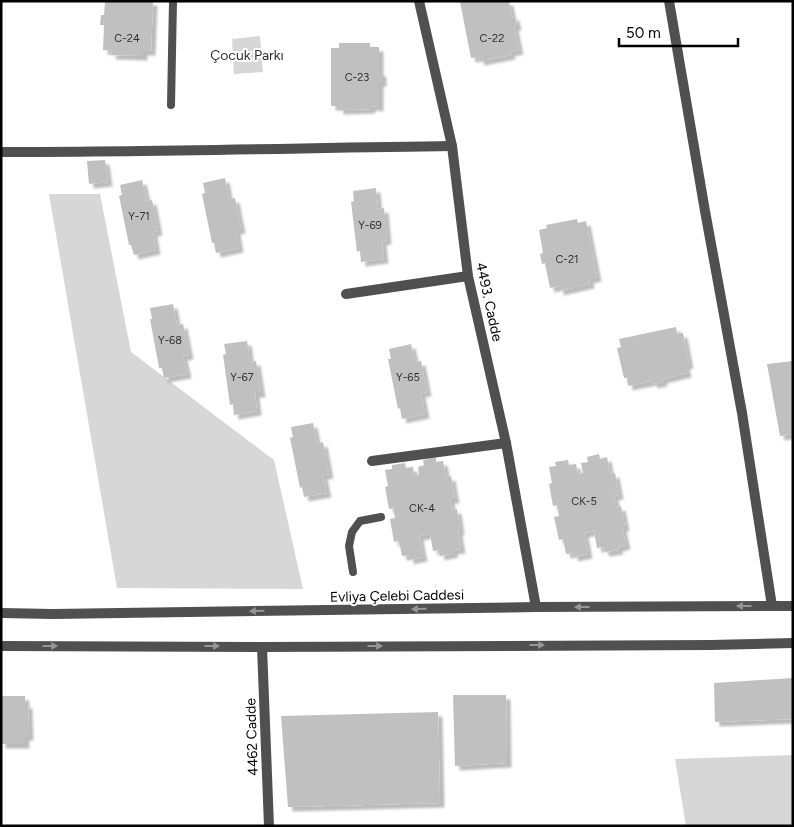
<svg xmlns="http://www.w3.org/2000/svg" width="794" height="827" viewBox="0 0 794 827" font-family="Figtree,sans-serif">
	<style>
		.green { fill: #d7d7d7 }
		.building { fill: #c0c0c0; filter: url(#shadow) }
		.lines { fill: none; stroke-linecap: round; stroke-linejoin: round }
		.service { stroke: #505050; stroke-width: 8 }
		.minor { stroke: #505050; stroke-width: 10 }
		.tertiary { stroke: #505050; stroke-width: 10 }
		.oneway { fill: #969696 }
		.labels { text-anchor: middle; dominant-baseline: central; stroke-width: 4; stroke-linejoin: round; paint-order: stroke }
		.number-label { font-size: 11px; fill: #303030 }
		.park-label { font-size: 14px; fill: #2e2e2e; stroke: #fff }
		.street-label { font-size: 14px; fill: #000; stroke: #fff }
	</style>
	<defs>
		<filter id="shadow"><feDropShadow dx="4.5" dy="4.5" stdDeviation="1" flood-color="#0004"/></filter>
	</defs>
	<rect width="100%" height="100%" fill="#fff"/>
	<g class="green">
		<polygon points="260,36 263,72 234,74 232,39"/>
		<polygon points="49,194 100,194 131,352 274,460 303,589 117,588"/>
		<polygon points="793,755 793,826 686,826 675,759"/>
	</g>
	<g class="building">
		<polygon points="105,1 153,1 151,51 143,51 143,56 111,55 112,51 103,50 104,25 100,25 101,15 104,15"/>
		<polygon points="464,1 509,1 512,17 515,16 517,26 514,26 519,50 510,52 511,55 480,61 479,57 471,58 460,2"/>
		<polygon points="339,43 370,43 370,47 379,47 379,72 382,72 382,82 379,82 379,107 371,106 371,109 339,110 339,106 331,106 331,48 339,48"/>
		<polygon points="105,160 108,182 89,184 87,161"/>
		<polygon points="225,178 229,199 235,198 241,229 236,230 239,248 216,253 214,243 212,243 202,194 205,193 203,183"/>
		<polygon points="142,180 147,201 152,200 158,231 153,232 156,250 134,255 131,245 129,245 119,196 122,195 120,185"/>
		<polygon points="376,188 378,209 384,208 387,240 382,241 384,259 361,262 360,251 357,252 351,202 354,201 353,191"/>
		<polygon points="577,219 578,223 586,221 597,277 589,279 590,284 559,291 559,286 550,288 545,263 542,264 540,254 543,253 539,230 547,228 546,225"/>
		<polygon points="173,304 177,325 183,324 189,355 183,356 187,374 164,378 162,368 159,368 150,319 152,319 150,308"/>
		<polygon points="676,327 677,334 683,333 689,364 685,365 687,373 662,379 663,382 653,384 652,381 628,386 627,378 624,378 617,348 621,347 619,339"/>
		<polygon points="247,341 250,362 256,361 261,393 255,393 257,411 234,415 233,404 230,405 223,355 226,354 224,344"/>
		<polygon points="411,344 415,362 421,361 427,392 421,393 425,414 402,419 400,408 398,409 388,359 391,359 389,349"/>
		<polygon points="793,361 793,434 780,436 767,364"/>
		<polygon points="313,423 317,444 323,442 329,474 323,475 327,493 304,497 302,487 300,488 290,438 293,437 291,427"/>
		<polygon points="599,454 600,459 607,457 610,474 615,473 619,495 614,496 616,507 621,506 625,527 622,527 626,545 618,547 619,550 605,552 603,547 597,548 594,531 584,533 588,554 574,557 573,553 566,554 563,539 559,540 554,517 559,516 557,505 553,506 549,484 552,483 549,467 556,466 555,462 568,460 569,465 576,464 578,474 583,473 581,463 588,462 587,457"/>
		<polygon points="436,457 436,462 443,461 446,477 451,476 455,499 450,499 452,510 457,509 460,530 458,531 461,549 453,550 454,553 440,556 439,550 433,551 430,534 419,536 423,557 409,560 409,555 402,556 399,541 394,542 390,519 395,518 393,508 389,509 385,487 388,486 385,470 392,469 392,465 405,463 406,468 413,467 414,476 419,475 418,467 424,465 423,460"/>
		<polygon points="793,678 793,719 715,722 714,683"/>
		<polygon points="453,695 506,695 507,763 455,766"/>
		<polygon points="1,696 25,696 25,704 28,704 29,736 25,736 25,744 1,744"/>
		<polygon points="438,712 440,803 288,807 281,716"/>
	</g>
	<g class="lines">
		<g class="service">
			<polyline points="171,105 173,1"/>
			<polyline points="353,572 349,546 352,532 360,521 381,517"/>
		</g>
		<g class="minor">
			<polyline points="419,1 452,146 468,276 506,443 536,607"/>
			<polyline points="669,1 705,211 742,413 772,606"/>
			<path d="M 1,152 C 152,152 302,148 452,146"/>
			<polyline points="346,294 468,276"/>
			<polyline points="372,461 506,443"/>
			<polyline points="262,647 269,826"/>
		</g>
		<g class="tertiary">
			<polyline points="1,613 53,614 536,607 793,606"/>
			<polyline points="1,646 262,647 711,645 793,643"/>
		</g>
	</g>
	<defs><path id="oneway-solid" d="M-6-.8H1V-3.2L6.5 0L1 3.2V.8H-6Z" transform="scale(1.25)"/></defs>
	<g class="oneway">
		<use href="#oneway-solid" transform="translate(744 606) rotate(180)"/>
		<use href="#oneway-solid" transform="translate(582 607) rotate(180)"/>
		<use href="#oneway-solid" transform="translate(419 609) rotate(179)"/>
		<use href="#oneway-solid" transform="translate(257 611) rotate(179)"/>
		<use href="#oneway-solid" transform="translate(537 645)"/>
		<use href="#oneway-solid" transform="translate(50 646)"/>
		<use href="#oneway-solid" transform="translate(212 646)"/>
		<use href="#oneway-solid" transform="translate(375 646)"/>
	</g>
	<g class="labels">
		<g class="number-label">
			<text x="127" y="38">C-24</text>
			<text x="492" y="38">C-22</text>
			<text x="357" y="77">C-23</text>
			<text x="139" y="216">Y-71</text>
			<text x="370" y="225">Y-69</text>
			<text x="567" y="259">C-21</text>
			<text x="170" y="340">Y-68</text>
			<text x="242" y="377">Y-67</text>
			<text x="408" y="377">Y-65</text>
			<text x="584" y="501">CK-5</text>
			<text x="422" y="508">CK-4</text>
		</g>
		<g class="park-label">
			<text x="247" y="55">Çocuk Parkı</text>
		</g>
		<g class="street-label">
			<text transform="translate(489 302) rotate(78)">4493. Cadde</text>
			<text transform="translate(397 596) rotate(-1)">Evliya Çelebi Caddesi</text>
			<text transform="translate(252 737) rotate(-92)">4462 Cadde</text>
		</g>
	</g>
	<rect width="794" height="827" fill="none" stroke="#000000" stroke-width="5"/>
	<path d="M619 38v8h119v-8" fill="none" stroke="#000000" stroke-width="2.5"/>
	<text x="626" y="38" font-size="15" fill="#000000" stroke="#ffffff" stroke-width="4" paint-order="stroke">50 m</text>
</svg>
